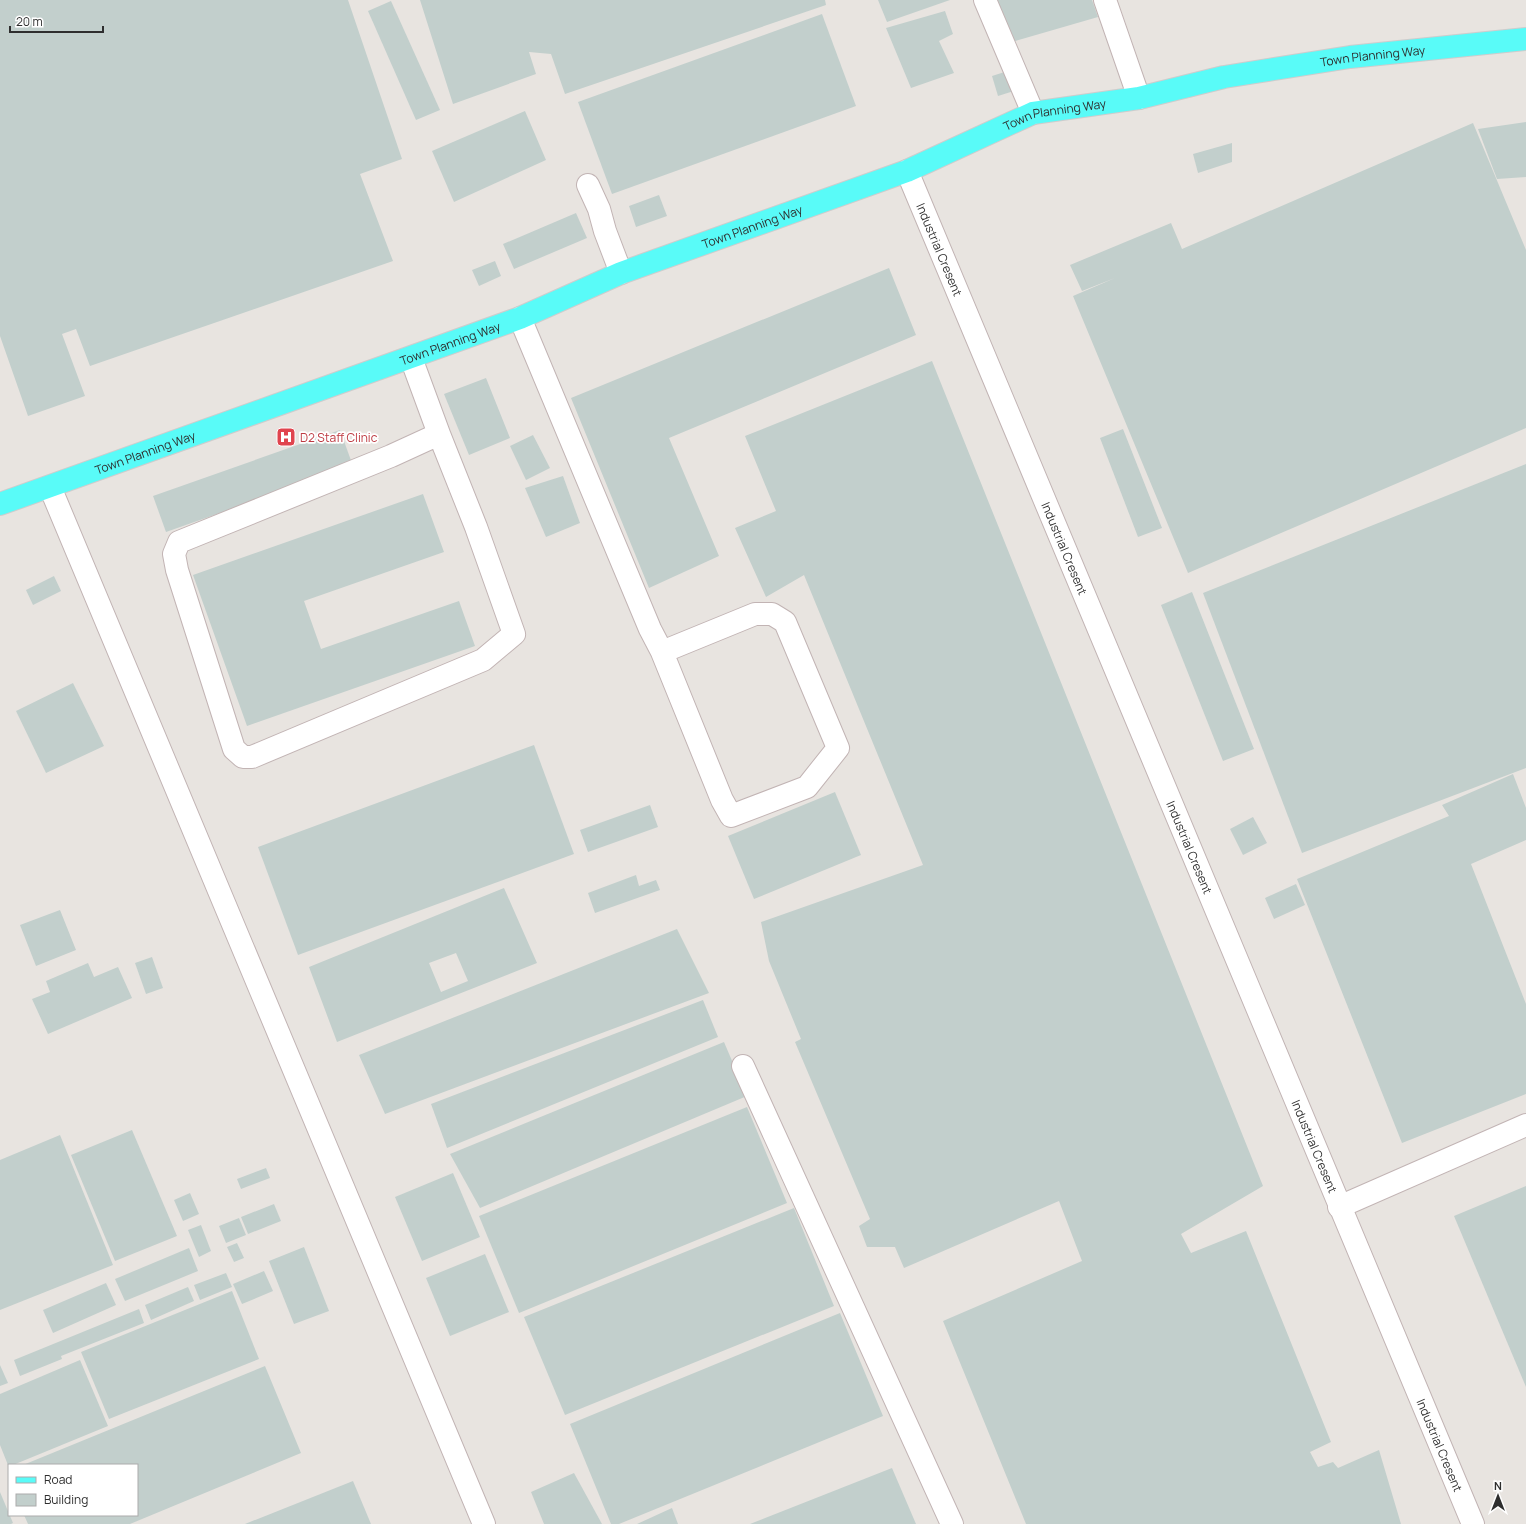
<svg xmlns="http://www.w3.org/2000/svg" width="1526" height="1524" viewBox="0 0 1526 1524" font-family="Manrope,sans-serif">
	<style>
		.industrial { fill: #e8e4e0; fill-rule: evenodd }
		.building { fill: #c2cfcc; fill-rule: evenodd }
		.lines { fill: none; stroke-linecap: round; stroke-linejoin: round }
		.minor-casing { stroke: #c2b4b4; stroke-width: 24 }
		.major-casing { stroke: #cdcdcd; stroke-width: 24 }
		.minor { stroke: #fff; stroke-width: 22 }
		.major { stroke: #59fbf8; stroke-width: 22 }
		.labels { text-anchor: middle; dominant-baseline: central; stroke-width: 3.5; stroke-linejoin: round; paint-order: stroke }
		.street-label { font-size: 12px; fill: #2e2e2e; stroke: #fff }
		.health-label { font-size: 12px; fill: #be3a42; stroke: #fff; text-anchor: start }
	</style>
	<rect width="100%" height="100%" fill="#e0f0ec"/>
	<path class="industrial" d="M 0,0 L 1526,0 L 1526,1524 L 0,1524 ZM 9,1465 L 137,1465 L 137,1515 L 9,1515 Z"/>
	<g class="building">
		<polygon points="0,0 348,0 402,159 360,174 393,261 90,366 76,329 62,334 85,396 28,416 0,336"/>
		<polygon points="420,0 825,0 826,5 565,94 551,54 529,52 536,74 453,104"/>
		<polygon points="878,0 950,0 887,22"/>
		<polygon points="996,0 1092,0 1098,17 1012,42"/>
		<polygon points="391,1 440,110 416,120 368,11"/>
		<polygon points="945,11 953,34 939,41 954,73 911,88 886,28"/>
		<polygon points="822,14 856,106 612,194 578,102"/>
		<polygon points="1011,70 1017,90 998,96 992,76"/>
		<polygon points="525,111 546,160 454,202 432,151"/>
		<polygon points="1526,122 1526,177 1497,179 1478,129"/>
		<polygon points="1473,123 1526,250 1526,428 1188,573 1073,296 1115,278 1082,291 1070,265 1171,223 1182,249"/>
		<polygon points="1232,143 1232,162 1198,173 1193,154"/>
		<polygon points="659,195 667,216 636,227 629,206"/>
		<polygon points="576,213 587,238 514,269 503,244"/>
		<polygon points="495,261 501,276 479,286 472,270"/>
		<polygon points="889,268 916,335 669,438 719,556 649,588 571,398"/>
		<polygon points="932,361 1263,1186 1181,1234 1191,1253 1246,1231 1331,1442 1310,1452 1318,1467 1333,1462 1338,1468 1379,1450 1401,1524 1026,1524 943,1321 1082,1261 1059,1201 904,1268 895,1247 867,1247 859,1226 870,1219 795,1042 801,1039 769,961 761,922 923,865 804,575 766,597 735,528 776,511 745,436"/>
		<polygon points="486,378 510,438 469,455 444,394"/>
		<polygon points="1123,429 1162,528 1138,537 1100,438"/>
		<polygon points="340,430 353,466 166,532 153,496"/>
		<polygon points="533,435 550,468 526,480 510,446"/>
		<polygon points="1526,464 1526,768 1302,853 1203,593"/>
		<polygon points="563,476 580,523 546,537 525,488"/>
		<polygon points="423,494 444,552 304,601 321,649 459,601 475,646 247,726 193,575"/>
		<polygon points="54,576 61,591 33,605 26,590"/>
		<polygon points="1192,592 1254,749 1223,761 1161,605"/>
		<polygon points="73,683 104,746 46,773 16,711"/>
		<polygon points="534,745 574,854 298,955 258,847"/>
		<polygon points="1513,774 1526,808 1526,840 1471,864 1526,1004 1526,1094 1402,1143 1297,879 1449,816 1442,805"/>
		<polygon points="835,792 861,855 754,899 728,836"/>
		<polygon points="650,805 658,827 588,852 580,830"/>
		<polygon points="1253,817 1267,843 1243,855 1230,829"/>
		<polygon points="636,875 639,886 656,880 660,890 595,913 588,893"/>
		<polygon points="1296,884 1305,905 1274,919 1265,898"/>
		<path d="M 504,888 L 537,963 L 337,1042 L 309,967 ZM 456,953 L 468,981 L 441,992 L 429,963 Z"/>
		<polygon points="60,910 76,950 36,966 20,925"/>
		<polygon points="677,929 709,993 385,1114 359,1055"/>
		<polygon points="152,957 163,988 146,994 135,963"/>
		<polygon points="88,963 94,977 118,967 132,998 48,1034 32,999 50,992 46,981"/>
		<polygon points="703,1000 718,1037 447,1148 431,1104"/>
		<polygon points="724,1042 747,1096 480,1208 450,1154"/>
		<polygon points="747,1107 787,1203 519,1313 479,1216"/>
		<polygon points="132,1130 177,1236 115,1261 71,1155"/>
		<polygon points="60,1135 113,1265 0,1310 0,1160"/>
		<polygon points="266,1168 270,1178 241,1189 237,1179"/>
		<polygon points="453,1173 480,1237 422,1261 395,1197"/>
		<polygon points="1526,1186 1526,1387 1454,1216"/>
		<polygon points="190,1193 199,1214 183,1221 174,1200"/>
		<polygon points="274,1204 281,1221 248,1234 241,1217"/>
		<polygon points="794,1208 834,1306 565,1415 524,1317"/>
		<polygon points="239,1218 246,1235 226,1243 219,1226"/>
		<polygon points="201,1225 211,1251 199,1257 188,1230"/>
		<polygon points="237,1243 244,1258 234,1262 227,1247"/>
		<polygon points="304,1247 329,1311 294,1324 269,1261"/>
		<polygon points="189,1248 198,1271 125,1301 115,1279"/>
		<polygon points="485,1254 509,1312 450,1336 426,1278"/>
		<polygon points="264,1271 273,1291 242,1304 233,1284"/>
		<polygon points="226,1273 232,1287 200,1300 194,1285"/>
		<polygon points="106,1283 116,1305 53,1333 43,1310"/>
		<polygon points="188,1287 194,1301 151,1320 145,1305"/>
		<polygon points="232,1291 259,1359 109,1419 81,1352"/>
		<polygon points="139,1309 144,1323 61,1356 62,1359 20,1376 14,1360"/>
		<polygon points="840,1313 883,1416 619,1524 611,1524 570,1424"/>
		<polygon points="80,1360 108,1426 13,1465 8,1465 0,1445 0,1394"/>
		<polygon points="0,1365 8,1383 0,1386"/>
		<polygon points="265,1366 301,1453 130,1524 28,1524 24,1515 137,1515 137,1465 23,1465"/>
		<polygon points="892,1468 916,1524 750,1524"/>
		<polygon points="574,1473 602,1524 544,1524 531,1492"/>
		<polygon points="353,1481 371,1524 245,1524"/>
		<polygon points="0,1492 13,1523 11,1524 0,1524"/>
		<polygon points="672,1508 678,1524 637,1524"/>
	</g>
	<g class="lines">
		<defs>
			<g id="minor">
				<polyline points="985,0 1033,113"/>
				<polyline points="1105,0 1139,98"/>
				<path id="s1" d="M 907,171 L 1473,1524"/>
				<polyline points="588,185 599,209 605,231 621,273"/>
				<polyline points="520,318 650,629 662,652 755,614 772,614 785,622 838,748 807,787 731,816 722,800 662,652"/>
				<polyline points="411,358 439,434 391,456 179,542 174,554 177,570 234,749 243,757 252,757 483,660 514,634 476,527 439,434"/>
				<polyline points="50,487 484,1524"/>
				<polyline points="743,1066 952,1524"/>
				<polyline points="1339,1207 1526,1125"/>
			</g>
			<g id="major">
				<path id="s2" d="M 0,504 L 520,318 L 621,273 L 907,171 L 1033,113 L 1139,98 L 1224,77 L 1350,57 L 1526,39"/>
			</g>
		</defs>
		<use href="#minor" class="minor-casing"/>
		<use href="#major" class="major-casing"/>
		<use href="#minor" class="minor"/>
		<use href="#major" class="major"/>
	</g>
	<defs>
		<symbol id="hospital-square" viewBox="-11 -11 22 22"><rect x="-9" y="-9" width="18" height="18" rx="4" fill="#e0444e" stroke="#fff"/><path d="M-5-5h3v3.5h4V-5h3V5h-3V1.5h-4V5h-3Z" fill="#fff"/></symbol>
	</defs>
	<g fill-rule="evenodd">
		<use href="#hospital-square" x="275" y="426" width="22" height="22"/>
	</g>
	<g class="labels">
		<g class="street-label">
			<text stroke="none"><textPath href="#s2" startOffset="1450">Town Planning Way</textPath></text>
			<text stroke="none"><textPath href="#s2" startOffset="1126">Town Planning Way</textPath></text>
			<text stroke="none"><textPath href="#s2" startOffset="802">Town Planning Way</textPath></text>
			<text stroke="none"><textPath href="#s1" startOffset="85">Industrial Cresent</textPath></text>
			<text stroke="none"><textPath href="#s2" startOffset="478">Town Planning Way</textPath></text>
			<text stroke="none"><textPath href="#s2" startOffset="154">Town Planning Way</textPath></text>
			<text stroke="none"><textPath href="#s1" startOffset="409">Industrial Cresent</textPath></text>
			<text stroke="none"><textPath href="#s1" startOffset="733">Industrial Cresent</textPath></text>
			<text stroke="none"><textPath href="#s1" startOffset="1057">Industrial Cresent</textPath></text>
			<text stroke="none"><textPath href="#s1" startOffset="1381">Industrial Cresent</textPath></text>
		</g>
		<g class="health-label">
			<text x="300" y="437">D2 Staff Clinic</text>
		</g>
	</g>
	<rect x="8" y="1464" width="130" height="52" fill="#ffffff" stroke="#ababab"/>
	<rect x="16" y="1477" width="20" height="6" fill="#59fbf8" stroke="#ababab"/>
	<text x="44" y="1484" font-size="12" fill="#2e2e2e">Road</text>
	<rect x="16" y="1494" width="20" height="12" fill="#c2cfcc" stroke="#ababab"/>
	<text x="44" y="1504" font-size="12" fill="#2e2e2e">Building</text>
	<g transform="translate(1498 1496)" stroke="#ffffff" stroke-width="3" paint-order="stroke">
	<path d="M0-3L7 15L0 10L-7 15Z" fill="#2e2e2e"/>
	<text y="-6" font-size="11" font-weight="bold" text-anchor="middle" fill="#2e2e2e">N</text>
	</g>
	<path d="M10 26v6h93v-6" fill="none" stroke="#2e2e2e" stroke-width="2"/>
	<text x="16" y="26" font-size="12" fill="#2e2e2e" stroke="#ffffff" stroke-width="3" paint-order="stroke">20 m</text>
</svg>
